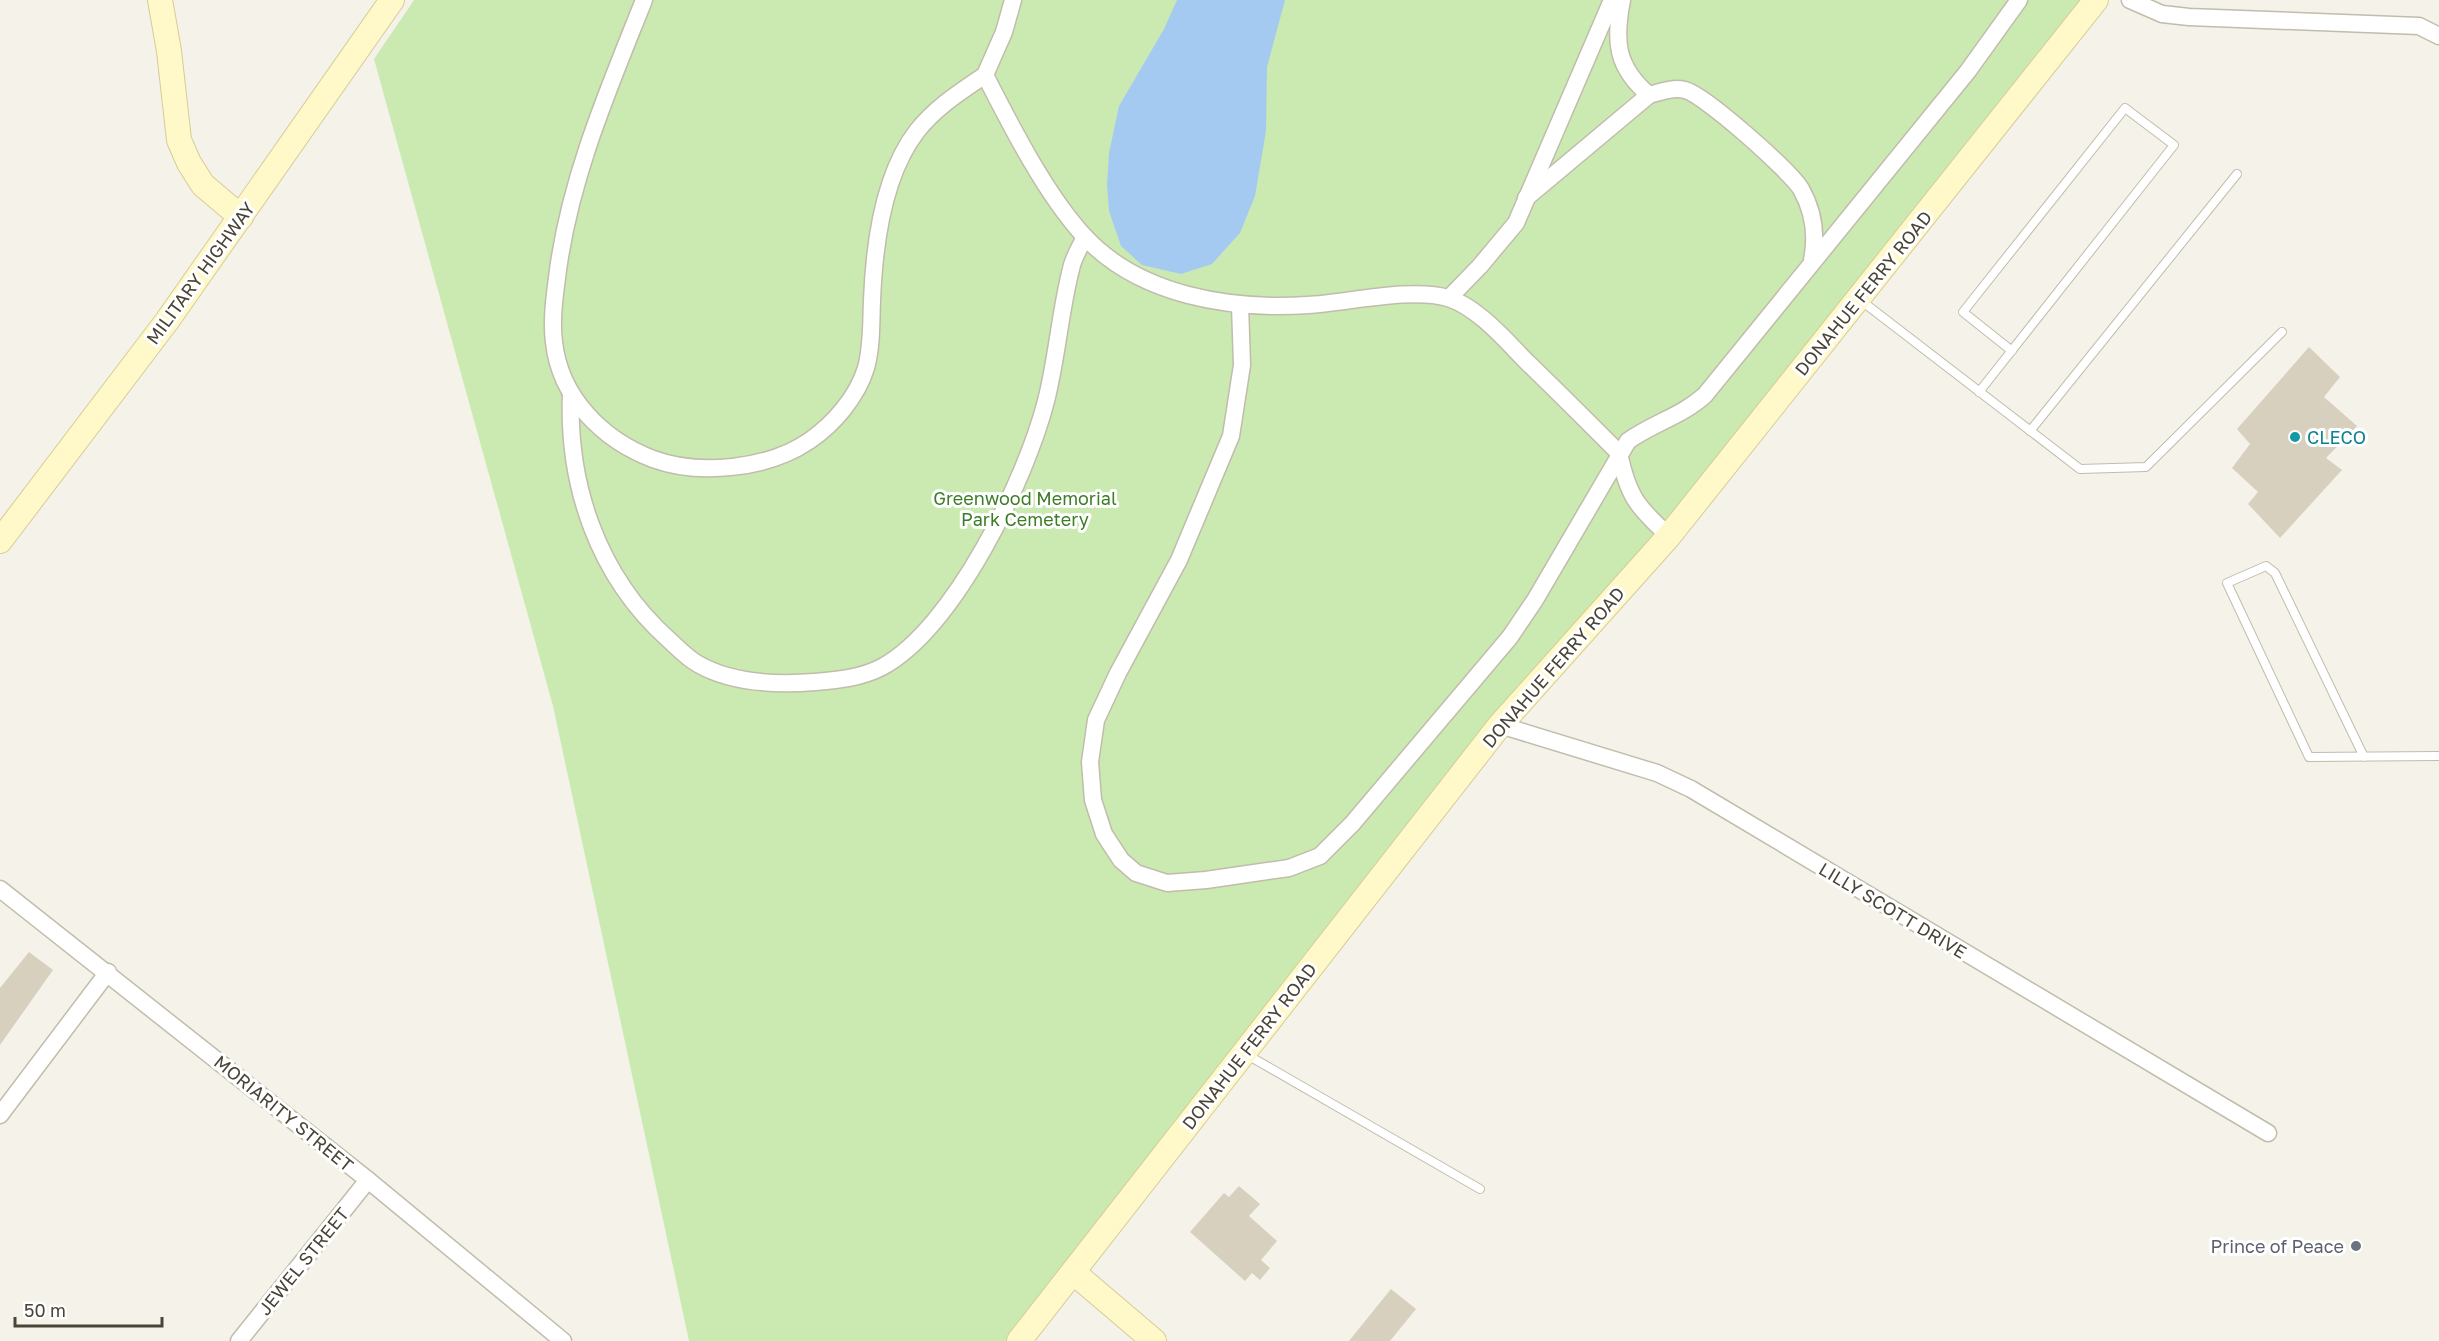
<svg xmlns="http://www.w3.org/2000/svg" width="2439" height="1341" viewBox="0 0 2439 1341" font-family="'Golos Text',sans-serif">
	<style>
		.green { fill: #caeab1 }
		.water { fill: #a5caf2 }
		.building { fill: #d7d0be }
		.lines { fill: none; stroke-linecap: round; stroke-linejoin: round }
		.lane-casing { stroke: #c1bcab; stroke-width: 10 }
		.street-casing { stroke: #c1bcab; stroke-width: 19 }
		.secondary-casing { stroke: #d6cc98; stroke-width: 26 }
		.lane { stroke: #fff; stroke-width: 8 }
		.street { stroke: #fff; stroke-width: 16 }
		.secondary { stroke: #fff8c9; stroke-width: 24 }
		.culture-dot { fill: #0f9aa8; stroke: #fff; stroke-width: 2 }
		.worship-dot { fill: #6b7280; stroke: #fff; stroke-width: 2 }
		.labels { text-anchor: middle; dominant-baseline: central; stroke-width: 6; stroke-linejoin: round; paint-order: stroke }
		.street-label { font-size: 18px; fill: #494437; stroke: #fff }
		.culture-label { font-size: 18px; fill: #0d838f; stroke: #fff; text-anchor: start }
		.park-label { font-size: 18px; fill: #3e7d28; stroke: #fff }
		.worship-label { font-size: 18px; fill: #5b616d; stroke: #fff; text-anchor: end }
	</style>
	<rect width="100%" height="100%" fill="#f5f3e9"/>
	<polygon class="green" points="414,0 2096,0 1012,1341 689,1341 553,706 374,59"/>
	<polygon class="water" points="1177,0 1285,0 1267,67 1266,131 1255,196 1240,233 1212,264 1181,274 1142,265 1121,246 1109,211 1107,185 1109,153 1119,106 1164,29"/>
	<g class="building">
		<polygon points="2309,347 2340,377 2324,397 2357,426 2326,458 2342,470 2280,538 2248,504 2258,492 2232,468 2250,444 2237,429"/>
		<polygon points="29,952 53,970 0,1045 0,988"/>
		<polygon points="1239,1186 1260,1204 1249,1216 1277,1241 1261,1260 1270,1268 1260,1280 1252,1273 1245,1281 1190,1232 1224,1193 1229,1197"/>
		<polygon points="1391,1289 1416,1309 1390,1341 1349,1341"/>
	</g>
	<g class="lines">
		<defs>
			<g id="lane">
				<polyline points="1859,299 2080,469 2146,467 2282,332"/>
				<polyline points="1979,392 2174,145 2125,108 1963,312 2012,351"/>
				<polyline points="2030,431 2237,174"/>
				<polyline points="2364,757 2275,573 2266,566 2227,583 2309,757 2439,756"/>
				<polyline points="1244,1053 1480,1189"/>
			</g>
			<g id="street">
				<path d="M 644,0 C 609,88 571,175 558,270 C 555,294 551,318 554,342 C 560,398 603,440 653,459 C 699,476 768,469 809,441 C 834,424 857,397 866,368 C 872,346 871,323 872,301 C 874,247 883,175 917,131 C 936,107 960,92 985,75"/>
				<path d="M 1013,0 L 1004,32 L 985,75 C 1011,126 1046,195 1085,237 C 1140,296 1231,310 1308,305 C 1346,303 1412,287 1448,298 C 1478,307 1507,342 1528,363 C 1559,393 1589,423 1619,453 C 1628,496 1637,507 1669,536"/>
				<path d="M 1622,0 C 1614,41 1616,67 1649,95"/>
				<polyline points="2130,0 2162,14 2189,17 2419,26 2439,36"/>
				<path d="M 1526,198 L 1649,95 C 1661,92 1672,87 1685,90 C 1705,95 1790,171 1801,189 C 1814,212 1817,235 1812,260"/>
				<polyline points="1449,298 1480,266 1516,223 1612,0"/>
				<path d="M 1240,305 L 1242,365 L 1231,436 L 1179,560 L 1118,673 L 1096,720 L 1090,762 L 1093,800 L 1104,834 L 1121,860 L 1136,873 L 1167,883 L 1206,880 L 1289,868 L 1320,856 L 1352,824 L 1510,637 L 1535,600 L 1628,441 C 1653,423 1682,416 1705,395 L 1968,71 L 2019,0"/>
				<path d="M 571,393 C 567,485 598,576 668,639 C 677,647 687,658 698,664 C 731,683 777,685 815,682 C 838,680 861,678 882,667 C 955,627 1026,479 1046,401 C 1057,358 1060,312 1071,269 C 1073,258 1080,247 1085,237"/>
				<polyline points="1500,725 1657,773 1691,789 2268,1133"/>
				<polyline points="0,889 368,1180 563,1341"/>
				<polyline points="0,1115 108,972"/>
				<polyline points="239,1341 368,1180"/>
			</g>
			<g id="secondary">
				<polyline points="160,0 169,51 179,140 189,163 203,185 241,217"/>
				<polyline points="0,541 167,321 392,0"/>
				<polyline points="1073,1272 1154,1341"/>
				<polyline points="1019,1341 1500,725 1669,536 2096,0"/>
			</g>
		</defs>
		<use href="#lane" class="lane-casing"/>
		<use href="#street" class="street-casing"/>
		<use href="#secondary" class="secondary-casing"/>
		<use href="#lane" class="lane"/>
		<use href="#street" class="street"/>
		<use href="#secondary" class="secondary"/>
	</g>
	<circle class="culture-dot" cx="2295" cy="437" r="6"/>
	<circle class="worship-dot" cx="2356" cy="1246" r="6"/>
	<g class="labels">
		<g class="street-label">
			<text transform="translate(200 273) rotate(-54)">MILITARY HIGHWAY</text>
			<text transform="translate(1863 293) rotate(-51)">DONAHUE FERRY ROAD</text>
			<text transform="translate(1553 667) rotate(-49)">DONAHUE FERRY ROAD</text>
			<text transform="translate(1893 910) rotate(31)">LILLY SCOTT DRIVE</text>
			<text transform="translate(1249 1046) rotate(-52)">DONAHUE FERRY ROAD</text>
			<text transform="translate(284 1113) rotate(39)">MORIARITY STREET</text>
			<text transform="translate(303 1261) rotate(-51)">JEWEL STREET</text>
		</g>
		<g class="culture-label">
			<text x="2307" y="437">CLECO</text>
		</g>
		<g class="park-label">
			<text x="1025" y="498">Greenwood Memorial<tspan x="1025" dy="21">Park Cemetery</tspan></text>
		</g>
		<g class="worship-label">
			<text x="2344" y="1246">Prince of Peace</text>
		</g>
	</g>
	<path d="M15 1317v9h147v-9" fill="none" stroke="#494437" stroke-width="3"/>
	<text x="24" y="1317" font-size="18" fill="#494437" stroke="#ffffff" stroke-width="4.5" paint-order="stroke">50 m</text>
</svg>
